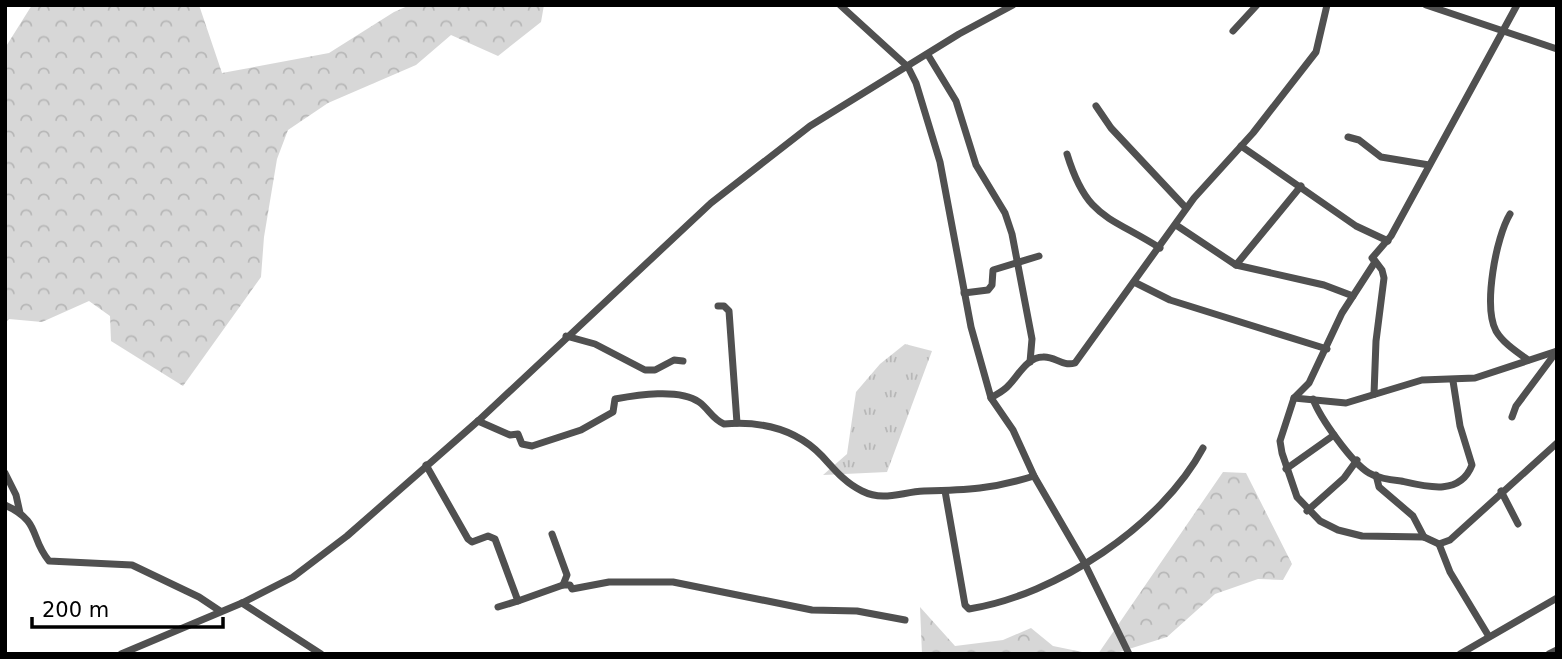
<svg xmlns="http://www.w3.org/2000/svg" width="1562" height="659" viewBox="0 0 1562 659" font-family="'DejaVu Sans',sans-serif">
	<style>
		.grass { fill: url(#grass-tufts) }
		.forest { fill: url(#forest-crowns) }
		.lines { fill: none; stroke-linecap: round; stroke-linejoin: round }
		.minor { stroke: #505050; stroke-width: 7 }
	</style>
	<defs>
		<pattern id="grass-tufts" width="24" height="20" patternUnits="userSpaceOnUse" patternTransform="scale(1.75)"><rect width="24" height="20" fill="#d7d7d7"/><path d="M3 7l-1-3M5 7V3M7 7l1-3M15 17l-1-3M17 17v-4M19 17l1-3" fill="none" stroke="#b7b7b7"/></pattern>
		<pattern id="forest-crowns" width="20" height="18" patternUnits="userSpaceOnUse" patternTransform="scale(1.75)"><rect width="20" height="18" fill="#d7d7d7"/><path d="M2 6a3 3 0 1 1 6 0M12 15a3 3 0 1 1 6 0" fill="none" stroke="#b7b7b7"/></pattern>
	</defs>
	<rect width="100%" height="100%" fill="#fff"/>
	<polygon class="grass" points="905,344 932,351 887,472 823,475 847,454 856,392 880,364"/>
	<g class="forest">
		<polygon points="32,5 199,5 222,73 329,53 394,12 410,5 544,5 541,22 498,56 451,35 416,65 328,103 288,130 277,159 264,237 261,277 183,386 111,341 110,316 89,301 42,322 9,319 5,323 5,48"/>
		<polygon points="1223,472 1246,473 1292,564 1283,580 1258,579 1215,594 1167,637 1113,654 1098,654"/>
		<polygon points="920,607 955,646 1003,640 1031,628 1053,646 1092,654 922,654"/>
	</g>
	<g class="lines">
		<g class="minor">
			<polyline points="840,5 908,67 916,83 940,162 971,327 991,398 1013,430 1034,476 1084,562 1129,654"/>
			<polyline points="1426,5 1557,49"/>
			<polyline points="1517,5 1391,236 1372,258 1375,262 1342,313 1309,383 1294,398 1280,441 1282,453 1297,497 1320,521 1338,530 1362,536 1424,537 1439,544 1450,540 1557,443"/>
			<polyline points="1233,31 1257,5"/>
			<polyline points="928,55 956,101 976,165 1005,213 1012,234 1032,339 1030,362"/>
			<polyline points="1096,106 1111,128 1186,208"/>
			<polyline points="1348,137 1359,140 1381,157 1429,165"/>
			<polyline points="1241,146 1356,226 1388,241"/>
			<path d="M 1067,154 C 1087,219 1108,215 1160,248"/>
			<path d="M 1510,214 C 1496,237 1483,306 1496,331 C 1503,343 1517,352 1528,360"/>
			<polyline points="1176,225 1236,265 1324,285 1353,296"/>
			<polyline points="1373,258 1382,270 1384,278 1376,341 1374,394"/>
			<polyline points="1236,265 1301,186"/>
			<polyline points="1134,282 1170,300 1327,349"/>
			<polyline points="964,293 988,290 992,285 993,270 1039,256"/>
			<polyline points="718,306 724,306 729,311 737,423"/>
			<polyline points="566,336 595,344 645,370 655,370 674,360 683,361"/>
			<path d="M 991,398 C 997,394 1004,391 1009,385 C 1018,376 1027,357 1043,357 C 1055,356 1062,367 1075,363 L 1194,198 L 1253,133 L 1316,52 L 1327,5"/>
			<polyline points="1294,398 1346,403 1422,380 1475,378 1557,351"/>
			<path d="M 1313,399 C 1320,418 1352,463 1369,473 C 1377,478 1391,480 1401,481 C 1427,487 1460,496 1472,465 L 1460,426 L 1453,381"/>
			<polyline points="1512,417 1516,406 1557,351"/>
			<path d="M 478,421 L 510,435 L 518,434 L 522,444 L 532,446 L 581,430 L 613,412 L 615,399 C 637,395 679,388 699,402 C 709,409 712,419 724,424 C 760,421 796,429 822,456 C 834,469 845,483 862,491 C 884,502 901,492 924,491 C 967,490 993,489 1034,476"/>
			<polyline points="426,465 468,539 472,542 488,536 495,539 518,601 563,585"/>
			<polyline points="1286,469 1334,435"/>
			<polyline points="5,473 16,495 20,513"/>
			<polyline points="1376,475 1379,487 1413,516 1424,537"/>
			<path d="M 945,491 L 965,605 L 969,609 C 1056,595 1161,526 1203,448"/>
			<polyline points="1501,491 1518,524"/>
			<path d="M 5,505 C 42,522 29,537 49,561 L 132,565 L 199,597 L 220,611"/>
			<polyline points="1307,511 1344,478 1357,460"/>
			<polyline points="552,534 567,575 563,585 570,585 572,589 609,582 673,582 812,610 857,611 905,620"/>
			<polyline points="1439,544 1450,572 1488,635"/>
			<polyline points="242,603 321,654"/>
			<polyline points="498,607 518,601"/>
			<polyline points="121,654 242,603 293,577 347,536 478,421 711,203 810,126 959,34 1013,5"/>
			<polyline points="1460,654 1557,598"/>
			<polyline points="1549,654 1557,650"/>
		</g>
	</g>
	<rect width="1562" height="659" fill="none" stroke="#000000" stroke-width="14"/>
	<path d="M32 617v10h191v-10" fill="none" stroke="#000000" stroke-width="3.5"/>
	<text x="42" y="617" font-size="21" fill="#000000" stroke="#ffffff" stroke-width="5" paint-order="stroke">200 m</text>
</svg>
